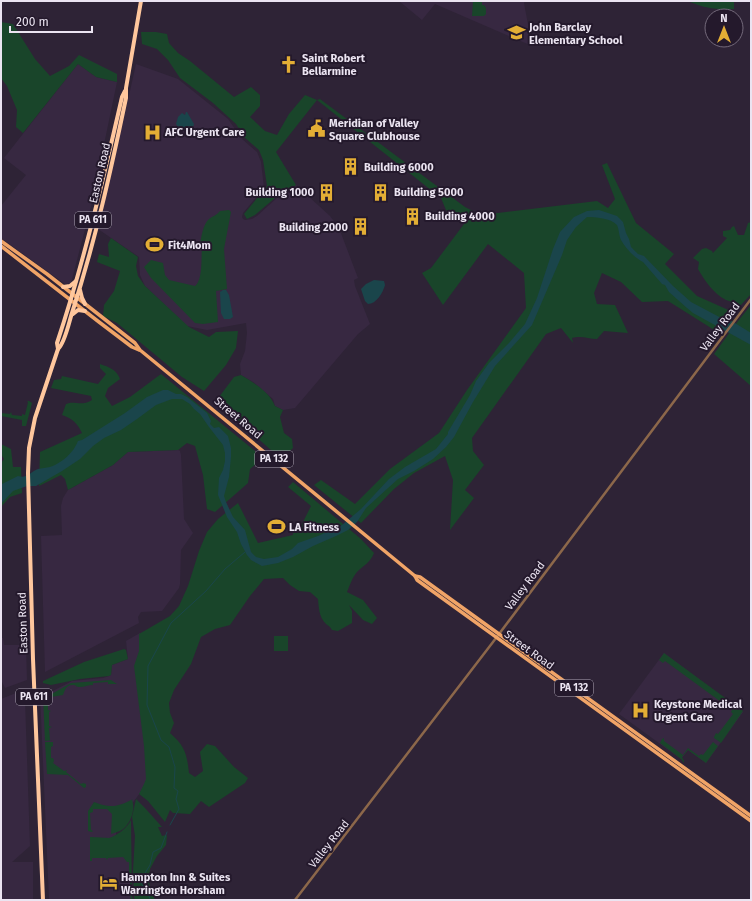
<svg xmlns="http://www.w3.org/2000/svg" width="752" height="901" viewBox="0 0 752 901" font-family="'Fira Sans',sans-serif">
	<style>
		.built { fill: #372841 }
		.green { fill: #19452a }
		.water { fill: #1a454b }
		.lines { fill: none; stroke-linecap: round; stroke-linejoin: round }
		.stream { stroke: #1a454b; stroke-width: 1 }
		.minor { stroke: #8c674a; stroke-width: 2.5 }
		.major { stroke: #f0a467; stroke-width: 3.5 }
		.highway { stroke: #ffc79d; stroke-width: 4 }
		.labels { text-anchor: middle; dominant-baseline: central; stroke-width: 4; stroke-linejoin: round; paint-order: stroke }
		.shield { fill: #24192c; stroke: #afa7b6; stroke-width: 1 }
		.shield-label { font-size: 10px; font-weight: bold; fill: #ebe4f1 }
		.poi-label { font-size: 11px; font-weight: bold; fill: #ebe4f1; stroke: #24192c; text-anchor: start }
		.street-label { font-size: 11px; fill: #ebe4f1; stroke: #24192c }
	</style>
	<rect width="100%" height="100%" fill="#2e2336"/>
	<g class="built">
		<polygon points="399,1 525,1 524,3 532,46 435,4 422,20"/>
		<polygon points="78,64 96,77 117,82 102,154 94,195 71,283 65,284 1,238 1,206 26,175 4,158"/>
		<polygon points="136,64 178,79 228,119 242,139 257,152 261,162 264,188 243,213 242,217 243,219 245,220 252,219 257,216 278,197 296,185 330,216 339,228 358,278 354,280 355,286 370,324 358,334 295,408 283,410 275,406 273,399 253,382 241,375 240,364 245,351 247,333 246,323 207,330 187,326 145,286 140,275 139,257 98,229 124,118"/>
		<polygon points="178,450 180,451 181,455 184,519 193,533 181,550 180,584 179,588 162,611 141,612 138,617 139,623 45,672 41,536 62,535 61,506 63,498 68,490 113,465 128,452"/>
		<polygon points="140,633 152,777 128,809 116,811 116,847 130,846 132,900 49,900 40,694 47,694 72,681 103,678 109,676 111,675 112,665 128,659 126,641"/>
		<polygon points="1,638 3,638 4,645 26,645 27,680 5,688 1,680"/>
		<polygon points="664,653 743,712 706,763 688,750 681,759 619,714"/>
		<polygon points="16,693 25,700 30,846 12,862 33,862 33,900 1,900 1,699"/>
	</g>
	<g class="green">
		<polygon points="473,1 482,1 482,5 484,5 486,8 486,14 484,16 472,16"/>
		<path d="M 688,1 L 734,1 L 734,9 C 717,10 703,8 688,1 Z"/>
		<polygon points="1,22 13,24 35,59 50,76 69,66 79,55 117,74 117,82 96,77 78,64 23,133 16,127 17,110 7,86 1,78"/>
		<path d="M 141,32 L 156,32 L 167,34 L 169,43 L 178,53 L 190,61 L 234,97 L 251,87 L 260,95 L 260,106 L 250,117 L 265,131 L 277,135 L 289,114 L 305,95 L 317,100 L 320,99 L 465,207 L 481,215 L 597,201 L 608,208 L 615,199 L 602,165 L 607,163 L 636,223 L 674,254 L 665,264 L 697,296 L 733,312 L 719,333 L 668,301 L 642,302 L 621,282 L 602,273 L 594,293 L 597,304 L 615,305 L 628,333 L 604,331 L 597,339 C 588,339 582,335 572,338 L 573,343 L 561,328 L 546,334 L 472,438 L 473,451 L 484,465 L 465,490 L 474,498 L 450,530 L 453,480 L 445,456 L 414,473 L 394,489 L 361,523 L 314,485 L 321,480 L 355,504 L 390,469 L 439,433 L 467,390 L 526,308 L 524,273 L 488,244 L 443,305 L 422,273 L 431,268 L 464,224 L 446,210 L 441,198 L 317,100 L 276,152 L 296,185 L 275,198 L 255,215 L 247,219 L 244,214 L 267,186 L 263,160 L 259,150 L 244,137 L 236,124 L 213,103 L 180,78 L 168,60 L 157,49 L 142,44 Z"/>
		<path d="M 229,210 L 231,212 L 224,249 L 227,289 L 216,291 L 218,322 L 203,324 L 195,323 L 151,278 L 144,267 L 151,260 L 163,263 L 165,275 L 169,280 L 195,286 C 203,280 201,258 202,247 L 200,245 C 201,238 203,224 209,219 C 213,216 217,215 220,211 Z"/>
		<path d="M 751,222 L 751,294 L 740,306 C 733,300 732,303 726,300 C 713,293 705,281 698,269 L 699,262 L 693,258 L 702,249 L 706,248 L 712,251 L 713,253 L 727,238 L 723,236 L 723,231 L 730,230 L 732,227 L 734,226 L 738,235 L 744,235 L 748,223 Z"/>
		<polygon points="111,238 138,257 136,266 138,276 145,286 189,327 209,337 216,332 238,331 236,348 226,365 204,391 182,377 117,323 103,316 104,305 114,291 120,271 97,262 99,254 109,257 108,244"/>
		<polygon points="751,305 751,386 714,354 738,321"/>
		<path d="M 100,364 C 109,367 117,370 120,379 L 108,388 L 105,396 L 112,406 L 130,397 L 161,374 L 255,451 L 256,464 L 250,469 L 248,483 L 215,512 L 207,509 L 203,475 L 195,446 L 187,443 L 178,450 L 128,452 L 113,465 L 68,490 L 65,479 L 61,475 L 39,486 L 40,452 L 82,433 C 77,423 73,419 62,415 L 66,404 C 75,400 80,407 92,400 L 91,396 L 51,388 L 54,380 L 61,379 L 62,376 L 98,384 L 106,374 L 100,368 Z"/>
		<path d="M 241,375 C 254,383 270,392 275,406 L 283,410 L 280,417 L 284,433 L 292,439 L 293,448 L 281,459 L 216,401 L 234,377 Z"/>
		<polygon points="27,401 29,401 32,403 26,426 22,426 22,420 1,416 1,413 10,414 11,412 12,415 22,416 22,414 25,415 28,402"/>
		<polygon points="1,444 11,449 13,467 21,467 22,493 10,497 1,507 1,463 4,459 1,454"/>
		<path d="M 293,482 L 361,539 L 374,553 C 370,563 364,565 357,572 C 352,578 350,585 347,592 L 363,600 L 377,618 L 372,624 L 363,620 L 349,605 L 352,611 L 352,623 L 338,631 L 332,630 L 330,627 C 319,620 319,610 318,599 L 310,592 L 299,591 L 290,585 L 283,578 L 264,579 L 250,596 L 230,625 L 215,629 L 201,637 L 191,664 L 174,690 L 169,703 L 170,713 L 174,723 L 170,733 C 185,746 187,754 189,773 L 195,777 L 203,771 L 200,752 L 207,744 L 215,746 L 234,767 L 248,778 L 245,783 L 209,807 L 201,801 L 190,814 L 173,813 L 170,810 L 165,822 L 148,801 L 139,794 L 144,784 L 146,779 L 144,746 L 134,666 L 139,651 L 139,634 L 170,616 L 179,606 L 188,586 L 199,551 L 207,532 L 218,519 L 238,503 L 258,543 L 293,535 L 293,531 L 299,530 L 311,506 L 288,487 Z"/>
		<rect x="274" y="636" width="14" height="15"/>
		<polygon points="124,649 126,650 128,659 112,665 111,675 109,676 80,679 51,685 43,683 43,681 84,662"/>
		<polygon points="664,653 743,711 721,743 714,738 714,737 716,733 718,734 733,714 731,712 732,710 665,661 663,663 659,660"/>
		<path d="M 111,680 L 117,684 L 108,684 L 108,682 L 93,683 L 93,685 C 88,685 84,687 80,687 C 76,687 77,686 74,685 C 66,684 65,690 63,695 L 51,697 L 50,700 L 48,701 L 48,710 L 51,711 L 49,712 L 49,726 L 52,727 L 49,728 L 50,740 L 52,740 L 45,741 L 43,696 L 50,695 L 71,683 Z"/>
		<polygon points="664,738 664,741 683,755 688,748 699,756 701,754 703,755 713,742 718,746 706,763 688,750 682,757 684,761 684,763 681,759 660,743 662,739"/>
		<polygon points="45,742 53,742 53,746 51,747 51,758 53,758 54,761 53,763 64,771 67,770 66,772 81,784 83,783 86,784 86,787 84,788 68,775 47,774"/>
		<path d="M 133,799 L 132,800 C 136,810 130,826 120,831 C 117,832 114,833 111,834 L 112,814 L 107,809 L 93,809 L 93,812 L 90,813 L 91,830 L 93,831 L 92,832 L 88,831 L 88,811 L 94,802 C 97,803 99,804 103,805 C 115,808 123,804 133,799 Z"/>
		<polygon points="136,799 145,808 162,827 158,827 162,836 166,835 167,836 166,845 157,856 150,869 149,883 155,900 135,900 134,897 133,871 135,836 132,817"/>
		<path d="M 131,820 L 132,896 L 133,900 L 131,900 L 130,890 L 128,889 L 130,888 L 130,874 L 127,874 L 129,873 L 129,862 L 127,862 L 123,857 L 108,858 L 107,860 L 106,858 L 92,858 L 92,861 L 90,861 L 90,837 C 94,837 108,838 109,838 C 118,835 127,828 131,820 Z"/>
	</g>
	<g class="water">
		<polygon points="186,112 187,112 194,124 192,130 187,132 178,127 176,124 178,117 182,113 185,115"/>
		<path d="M 599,210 L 617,216 L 623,222 L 626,233 L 629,239 L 631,247 L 638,254 L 644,256 L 673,286 L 691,302 L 725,320 L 730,320 L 751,333 L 751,345 L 693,313 L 687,308 L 669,292 L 665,285 L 662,284 L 643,262 C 635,258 626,249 621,240 C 619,236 619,229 617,225 C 611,218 595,217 587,217 L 576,227 L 567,240 L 562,255 L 532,325 L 495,366 L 473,402 L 454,437 L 446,447 L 433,459 L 414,471 L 398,479 L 366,508 L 357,522 L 348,530 L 336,536 L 313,546 L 293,557 L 278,563 L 262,566 L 251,560 L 247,555 L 241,544 L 237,532 L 227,517 L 218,495 L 219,478 L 223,470 L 225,461 L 225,453 L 223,445 L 209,427 L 200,414 L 194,409 L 190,404 L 182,399 L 172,399 L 156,405 L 137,419 L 121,430 L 104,438 L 93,446 L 80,459 L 62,471 L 36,486 L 27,486 L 13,491 L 1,504 L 1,485 L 2,484 L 18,476 C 27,479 30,472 38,469 C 42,468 46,468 50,467 C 62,463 74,452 78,441 L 82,440 L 125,413 L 147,397 L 163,390 L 168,390 L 176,394 L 181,394 L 187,397 L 207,413 L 211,421 L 210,424 L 214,428 L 219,427 L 228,436 L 231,448 L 231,457 L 229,477 L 224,496 L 226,502 L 233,517 L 245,530 L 251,552 L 256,557 L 264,559 L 278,557 L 292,549 L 298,543 L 318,536 L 342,525 L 361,509 L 389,479 L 405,467 L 436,449 L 448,434 L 448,432 L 470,395 L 476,381 L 489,363 L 509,343 L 525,324 L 537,298 L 553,249 L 560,232 L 574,217 L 587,211 Z"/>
		<path d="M 374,280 L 384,281 L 385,285 C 383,293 376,304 368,304 L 365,301 L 361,289 L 366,284 Z"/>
		<polygon points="223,290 226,290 229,295 233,317 230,319 224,319 221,313 220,292"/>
	</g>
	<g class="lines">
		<g class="stream">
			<polyline points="170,825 179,809 176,799 178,791 174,788 175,767 169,747 161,740 147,705 148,666 171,623 206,591 225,569 245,552"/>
			<polyline points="151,900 141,883 142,878 150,865 153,852 161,848 167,832"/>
		</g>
		<polyline class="minor" points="295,900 493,642 751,299"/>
		<g class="major">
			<polyline points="1,241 47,274 135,343 140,350 415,576 417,580 751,821"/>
			<polyline points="1,246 99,322 132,347 139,350"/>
			<polyline points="415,576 420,577 751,816"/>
		</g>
		<g class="highway">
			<polyline points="63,287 70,286 76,281"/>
			<polyline points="80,290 82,298 85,304"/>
			<polyline points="73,314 78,310 85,311"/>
			<path d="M 58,349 L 57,343 C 84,262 103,180 122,97 L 125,91"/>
			<path d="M 43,900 L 33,659 L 28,473 L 29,448 L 35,418 L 58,349 C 65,343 69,322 72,313 C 95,242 111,170 126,98 L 126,88 L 141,1"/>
		</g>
	</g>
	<defs>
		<symbol id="school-bare" viewBox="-9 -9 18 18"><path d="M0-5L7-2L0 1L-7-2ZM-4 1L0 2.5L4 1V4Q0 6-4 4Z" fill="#e3ae35" stroke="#24192c" stroke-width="2.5" paint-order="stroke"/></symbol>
		<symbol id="church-bare" viewBox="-9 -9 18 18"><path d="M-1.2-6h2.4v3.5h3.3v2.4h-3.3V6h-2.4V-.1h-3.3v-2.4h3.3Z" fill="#e3ae35" stroke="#24192c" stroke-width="2.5" paint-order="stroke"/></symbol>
		<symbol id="civic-bare" viewBox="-9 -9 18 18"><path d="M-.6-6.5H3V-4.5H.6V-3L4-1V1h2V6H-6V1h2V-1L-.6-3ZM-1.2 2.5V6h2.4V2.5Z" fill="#e3ae35" stroke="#24192c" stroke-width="2.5" paint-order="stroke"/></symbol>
		<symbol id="hospital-bare" viewBox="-9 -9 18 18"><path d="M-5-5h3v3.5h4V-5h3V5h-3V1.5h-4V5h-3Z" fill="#e3ae35" stroke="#24192c" stroke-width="2.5" paint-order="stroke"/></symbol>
		<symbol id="building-bare" viewBox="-9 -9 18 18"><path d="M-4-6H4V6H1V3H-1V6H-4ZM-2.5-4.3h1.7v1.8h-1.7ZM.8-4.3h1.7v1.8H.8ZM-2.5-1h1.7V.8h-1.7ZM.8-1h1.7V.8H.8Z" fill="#e3ae35" stroke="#24192c" stroke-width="2.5" paint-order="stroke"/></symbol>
		<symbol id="stadium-bare" viewBox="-9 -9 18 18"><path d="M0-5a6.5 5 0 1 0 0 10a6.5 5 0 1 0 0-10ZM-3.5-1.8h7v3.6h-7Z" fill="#e3ae35" stroke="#24192c" stroke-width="2.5" paint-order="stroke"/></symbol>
		<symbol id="hotel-bare" viewBox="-9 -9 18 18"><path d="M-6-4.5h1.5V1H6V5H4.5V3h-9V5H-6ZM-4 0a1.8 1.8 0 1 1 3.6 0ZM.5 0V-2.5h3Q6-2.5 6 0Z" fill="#e3ae35" stroke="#24192c" stroke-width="2.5" paint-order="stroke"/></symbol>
	</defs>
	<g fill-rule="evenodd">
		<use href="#school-bare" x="504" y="20" width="25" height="25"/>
		<use href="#church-bare" x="276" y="52" width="25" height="25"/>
		<use href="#civic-bare" x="304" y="116" width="25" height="25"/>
		<use href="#hospital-bare" x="140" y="120" width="25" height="25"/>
		<use href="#building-bare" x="338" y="154" width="25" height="25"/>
		<use href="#building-bare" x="314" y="180" width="25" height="25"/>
		<use href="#building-bare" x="368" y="180" width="25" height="25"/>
		<use href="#building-bare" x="400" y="204" width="25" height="25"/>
		<use href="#building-bare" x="348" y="214" width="25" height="25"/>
		<use href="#stadium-bare" x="142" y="232" width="25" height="25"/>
		<use href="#stadium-bare" x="264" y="514" width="25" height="25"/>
		<use href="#hospital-bare" x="628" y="698" width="25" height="25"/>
		<use href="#hotel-bare" x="96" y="870" width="25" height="25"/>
	</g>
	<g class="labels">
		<g class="shield">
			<rect x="75" y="212" width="36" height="16" rx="3"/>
			<rect x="255" y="451" width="38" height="16" rx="3"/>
			<rect x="555" y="680" width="38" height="16" rx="3"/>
			<rect x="16" y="689" width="36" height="16" rx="3"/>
		</g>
		<g class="shield-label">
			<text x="93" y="220">PA 611</text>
			<text x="274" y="459">PA 132</text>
			<text x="574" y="688">PA 132</text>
			<text x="34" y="697">PA 611</text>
		</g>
		<g class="poi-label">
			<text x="529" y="27">John Barclay<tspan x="529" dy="13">Elementary School</tspan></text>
			<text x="302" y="58">Saint Robert<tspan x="302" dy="13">Bellarmine</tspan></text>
			<text x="329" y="123">Meridian of Valley<tspan x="329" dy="13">Square Clubhouse</tspan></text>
			<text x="165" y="132">AFC Urgent Care</text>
			<text x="364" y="167">Building 6000</text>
			<text x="314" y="192" text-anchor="end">Building 1000</text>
			<text x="394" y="192">Building 5000</text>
			<text x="425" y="216">Building 4000</text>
			<text x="348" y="227" text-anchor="end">Building 2000</text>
			<text x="168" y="245">Fit4Mom</text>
			<text x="289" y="527">LA Fitness</text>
			<text x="654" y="704">Keystone Medical<tspan x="654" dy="13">Urgent Care</tspan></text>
			<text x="121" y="877">Hampton Inn &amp; Suites<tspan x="121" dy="13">Warrington Horsham</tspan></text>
		</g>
		<g class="street-label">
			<text transform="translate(100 173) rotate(-77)">Easton Road</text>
			<text transform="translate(720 327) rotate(-53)">Valley Road</text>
			<text transform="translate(238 418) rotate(40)">Street Road</text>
			<text transform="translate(525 586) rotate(-53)">Valley Road</text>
			<text transform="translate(23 623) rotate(-92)">Easton Road</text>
			<text transform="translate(529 650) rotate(36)">Street Road</text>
			<text transform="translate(329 844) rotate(-52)">Valley Road</text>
		</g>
	</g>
	<rect width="752" height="901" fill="none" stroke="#ebe4f1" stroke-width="4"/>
	<g transform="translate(724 28)"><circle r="19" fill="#24192c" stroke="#746a7b"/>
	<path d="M0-3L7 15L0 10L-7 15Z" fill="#e3ae35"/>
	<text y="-6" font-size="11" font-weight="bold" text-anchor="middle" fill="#ebe4f1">N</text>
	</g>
	<path d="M10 26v6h82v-6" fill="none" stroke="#ebe4f1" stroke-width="2"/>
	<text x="16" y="26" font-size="12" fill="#ebe4f1" stroke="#24192c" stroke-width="3" paint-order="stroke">200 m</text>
</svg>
